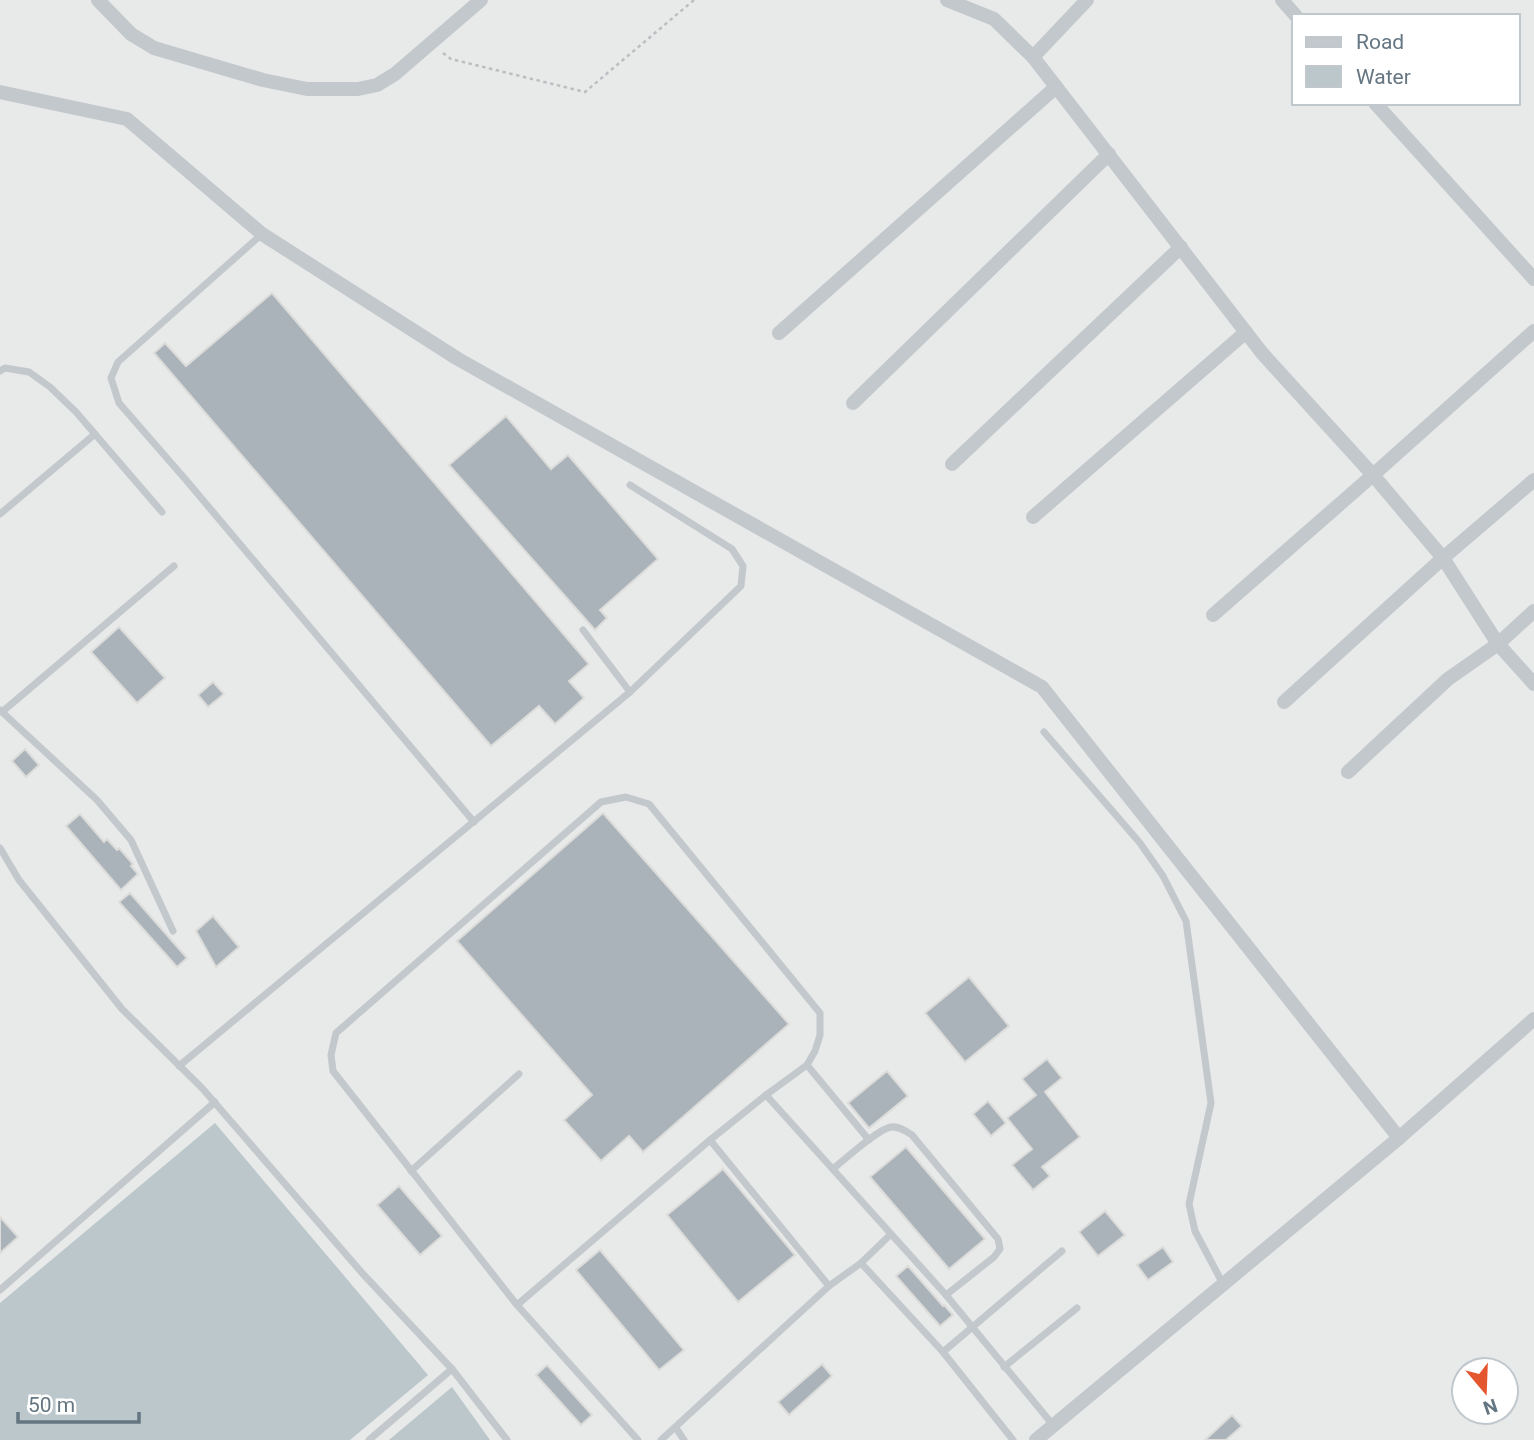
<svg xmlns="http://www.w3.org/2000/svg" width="1534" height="1440" viewBox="0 0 1534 1440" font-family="Roboto,sans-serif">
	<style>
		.built { fill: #e8e9e9; fill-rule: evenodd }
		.water { fill: #bbc7cb }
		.building { fill: #aab3b9; stroke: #dcdcda; stroke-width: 2 }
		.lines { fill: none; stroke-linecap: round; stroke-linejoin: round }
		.path { stroke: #bbbfc2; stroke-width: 2.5; stroke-dasharray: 3.5 3.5; stroke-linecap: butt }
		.lane { stroke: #c3c8cc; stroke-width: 7 }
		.street { stroke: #c3c8cc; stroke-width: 14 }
	</style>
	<rect width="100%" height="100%" fill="#fafaf8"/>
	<path class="built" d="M 0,0 L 1534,0 L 1534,1440 L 0,1440 ZM 1294,16 L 1518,16 L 1518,103 L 1294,103 ZM 1464,1370 L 1506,1370 L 1506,1412 L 1464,1412 Z"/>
	<g class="water">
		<polygon points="215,1123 428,1375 350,1440 0,1440 0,1303"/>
		<polygon points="452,1387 490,1440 389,1440"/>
	</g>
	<g class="building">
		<polygon points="272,293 589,664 569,681 584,698 555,724 539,706 491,746 154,353 165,343 186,366"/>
		<polygon points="506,416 551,469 568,455 658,559 600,610 607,618 595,630 449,465"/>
		<polygon points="119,627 165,678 137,703 91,652"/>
		<polygon points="213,682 224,694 208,707 198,695"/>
		<polygon points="25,749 39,765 26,777 12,761"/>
		<polygon points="603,813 789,1024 643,1152 629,1136 601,1161 564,1120 592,1095 457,941"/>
		<polygon points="80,814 104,842 107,839 117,850 119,848 133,864 131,866 138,874 121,890 66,826"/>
		<polygon points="130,893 187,958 177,967 119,902"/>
		<polygon points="213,916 239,947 216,967 196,931"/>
		<polygon points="969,977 1009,1026 965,1062 925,1013"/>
		<polygon points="1047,1059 1062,1078 1045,1092 1080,1137 1042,1167 1050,1176 1033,1190 1012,1165 1032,1149 1007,1118 1036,1095 1022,1079"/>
		<polygon points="887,1071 908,1096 869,1128 848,1103"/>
		<polygon points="988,1101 1006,1123 991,1136 973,1114"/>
		<polygon points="906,1147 985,1239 949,1269 870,1177"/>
		<polygon points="723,1169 795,1255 738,1302 667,1215"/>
		<polygon points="399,1186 442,1236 420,1255 377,1205"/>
		<polygon points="1105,1211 1125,1235 1098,1256 1079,1232"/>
		<polygon points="0,1217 18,1237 0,1253"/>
		<polygon points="1163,1247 1173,1262 1148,1280 1137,1265"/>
		<polygon points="600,1250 684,1350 659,1370 576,1270"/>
		<polygon points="908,1266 943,1306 944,1305 953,1315 940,1326 896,1276"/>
		<polygon points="822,1364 832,1376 789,1415 778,1402"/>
		<polygon points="547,1365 592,1415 581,1425 536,1375"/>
		<polygon points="1232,1415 1242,1426 1226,1440 1205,1440"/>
	</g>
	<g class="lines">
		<polyline class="path" points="443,53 451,59 585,92 694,0"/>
		<g class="lane">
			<polyline points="262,234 118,362 111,378 119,403 186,480 474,822"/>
			<polyline points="0,371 5,368 29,372 50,387 76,412 162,512"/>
			<polyline points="0,514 95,434"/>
			<polyline points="583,630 630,692"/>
			<polyline points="0,710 97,800 131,840 173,931"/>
			<polyline points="2,712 174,566"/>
			<polyline points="1044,732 1140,843 1163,876 1186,921 1211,1103 1189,1204 1195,1231 1223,1284"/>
			<polyline points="0,848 19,880 122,1009 202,1088 363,1274 452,1369 507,1440"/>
			<polyline points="807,1065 869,1140"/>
			<polyline points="179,1066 630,692 741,586 743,566 732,549 630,485"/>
			<polyline points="766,1095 946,1295 1053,1425"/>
			<polyline points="710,1140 829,1286"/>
			<path d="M 833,1169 C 845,1159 878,1129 891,1127 C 899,1126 906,1131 912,1135 L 998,1239 L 1000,1249 L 994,1257 L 946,1295"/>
			<polyline points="411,1171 519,1074"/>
			<polyline points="861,1263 943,1352 1013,1440"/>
			<polyline points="0,1290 215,1102"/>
			<polyline points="517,1305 710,1140 766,1095 807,1065 815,1051 820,1035 820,1013 649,804 626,797 601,802 336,1033 331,1055 333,1071 517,1305 638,1440"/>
			<polyline points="943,1352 1062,1251"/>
			<polyline points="1004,1367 1077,1308"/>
			<polyline points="676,1428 684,1440"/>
			<polyline points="369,1440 452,1369"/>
			<polyline points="661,1440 829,1286 861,1263 890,1235"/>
		</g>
		<g class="street">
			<polyline points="98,0 131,34 154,48 263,80 307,89 358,89 377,85 395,74 481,0"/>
			<polyline points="947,0 994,19 1033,57 1262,353 1373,475 1443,558 1498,644 1534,684"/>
			<polyline points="1282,0 1296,16"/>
			<polyline points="1033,57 1087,0"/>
			<polyline points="0,92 127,119 262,234 458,359 1042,687 1399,1138"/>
			<polyline points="1375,103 1534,279"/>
			<polyline points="779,333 1056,87"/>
			<polyline points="853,403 1109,154"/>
			<polyline points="952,464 1181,247"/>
			<polyline points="1033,517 1246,332"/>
			<polyline points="1213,615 1373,475 1534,331"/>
			<polyline points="1284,702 1443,558 1534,480"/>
			<polyline points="1348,772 1448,679 1498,644 1534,611"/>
			<polyline points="1036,1440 1399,1138 1534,1019"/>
		</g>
	</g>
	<rect x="1292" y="14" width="228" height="91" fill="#ffffff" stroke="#c1c8cd" stroke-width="2"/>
	<rect x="1306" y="37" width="35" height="10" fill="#c3c8cc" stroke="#c1c8cd" stroke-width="2"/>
	<text x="1356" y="49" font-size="21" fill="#657683">Road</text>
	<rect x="1306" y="66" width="35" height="21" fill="#bbc7cb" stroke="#c1c8cd" stroke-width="2"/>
	<text x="1356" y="84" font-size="21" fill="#657683">Water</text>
	<g transform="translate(1485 1391) rotate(161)"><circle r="33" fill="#ffffff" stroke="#c1c8cd" stroke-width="2"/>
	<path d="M0-5L12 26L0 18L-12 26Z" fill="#e4572e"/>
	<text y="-10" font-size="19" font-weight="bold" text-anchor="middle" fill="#657683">N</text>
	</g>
	<path d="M18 1412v10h121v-10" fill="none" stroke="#657683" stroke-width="3.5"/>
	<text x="28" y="1412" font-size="21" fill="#657683" stroke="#ffffff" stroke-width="5" paint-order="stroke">50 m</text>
</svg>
